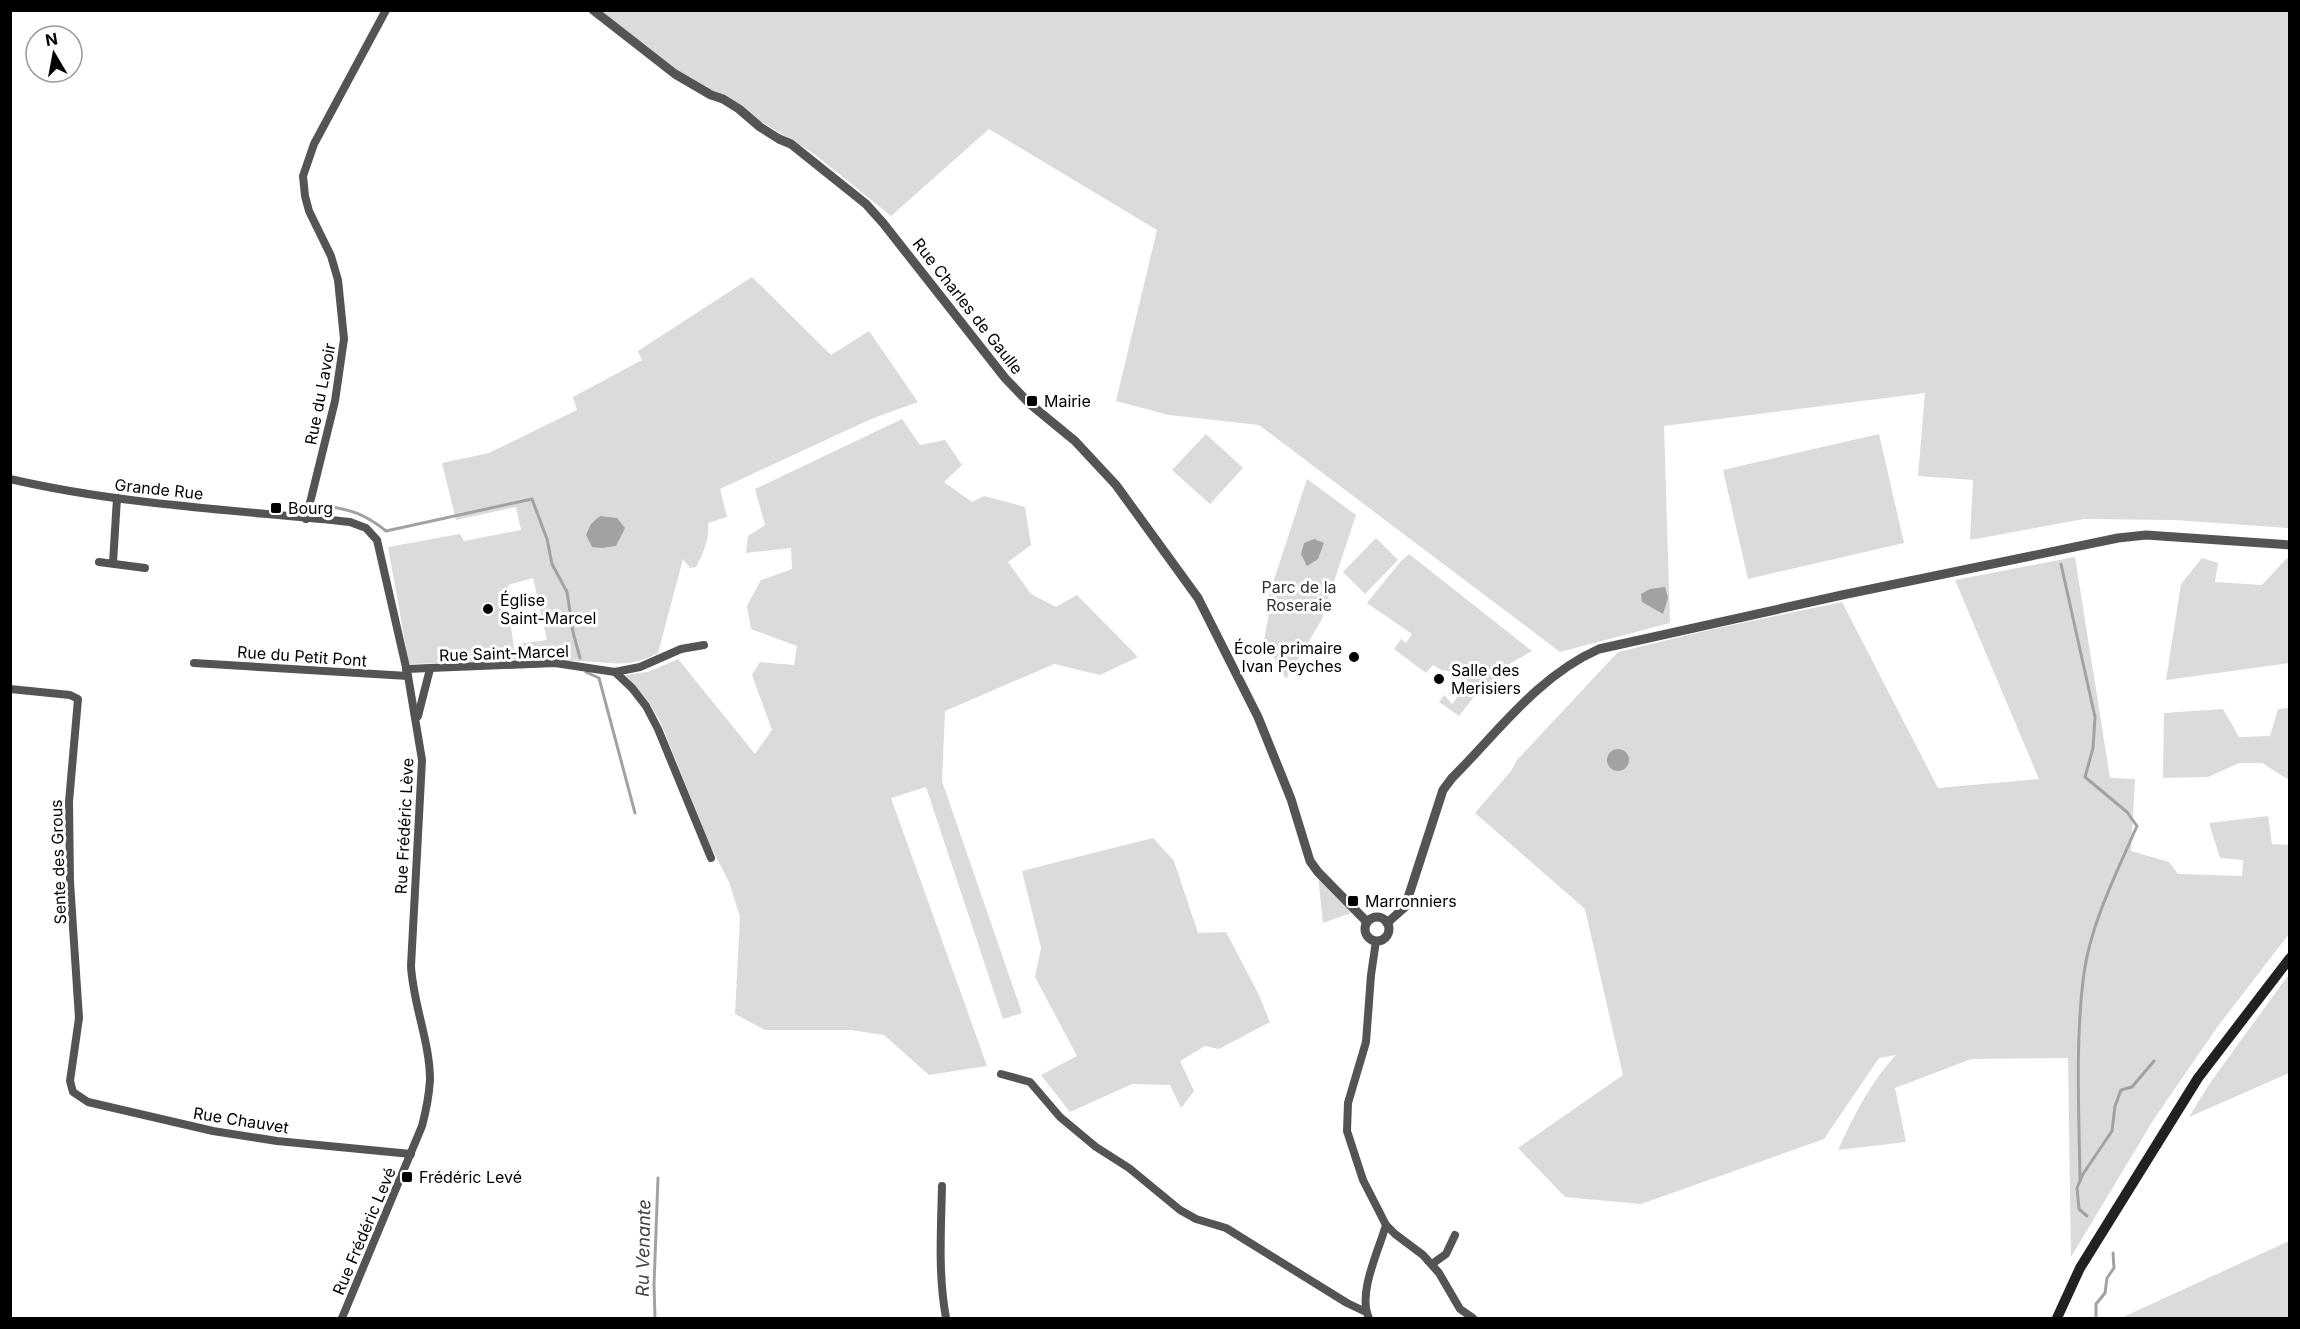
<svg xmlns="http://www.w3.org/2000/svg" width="2300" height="1329" viewBox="0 0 2300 1329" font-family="Inter,sans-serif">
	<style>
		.green { fill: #dbdbdb }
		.water { fill: #a2a2a2 }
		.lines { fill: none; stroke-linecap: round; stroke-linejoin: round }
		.stream { stroke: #a2a2a2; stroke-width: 3 }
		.minor { stroke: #545454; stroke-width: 8 }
		.tertiary { stroke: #545454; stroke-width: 9 }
		.secondary { stroke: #212121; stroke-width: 10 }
		.poi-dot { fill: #000; stroke: #fff; stroke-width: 2 }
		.labels { text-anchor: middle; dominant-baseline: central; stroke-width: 6; stroke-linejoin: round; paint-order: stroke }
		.street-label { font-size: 16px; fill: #000; stroke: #fff }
		.poi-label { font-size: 16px; fill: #000; stroke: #fff; text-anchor: start }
		.park-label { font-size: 16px; fill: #323232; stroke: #fff }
		.water-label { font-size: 18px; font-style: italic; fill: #434343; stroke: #fff }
	</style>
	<rect width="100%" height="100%" fill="#fff"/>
	<g class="green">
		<polygon points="599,11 2289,11 2289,528 2175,520 2084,519 1970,540 1973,480 1918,476 1925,393 1664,426 1670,623 1560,652 1259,425 1169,415 1116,401 1157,230 989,129 891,216 813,153 664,63"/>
		<path d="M 752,277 L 831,355 L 869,331 L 918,402 L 871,419 L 720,489 L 727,517 L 708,523 C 710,538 703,554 696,567 L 690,568 L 683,559 L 658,653 C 629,669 611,662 579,661 C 561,660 541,663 522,664 L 518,644 L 547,640 L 533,578 L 508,585 L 513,605 L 508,607 L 516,661 L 409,664 L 388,547 L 460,534 L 464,541 L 521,530 L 516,507 L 456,520 L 442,463 L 489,453 L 577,410 L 573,397 L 642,360 L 638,351 Z"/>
		<polygon points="902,419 920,445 945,440 962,465 944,482 972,502 984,496 1025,507 1031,545 1008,562 1031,594 1056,607 1077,595 1138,657 1100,675 1054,664 945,711 942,781 1022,1013 1003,1019 926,787 891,798 987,1066 929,1075 884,1035 851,1030 765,1030 735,1014 740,917 729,882 710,845 660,721 648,701 625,675 648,672 678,659 755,754 772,730 752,675 760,662 794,665 797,646 751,629 747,606 761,580 792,569 791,548 746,553 748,536 765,525 755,489"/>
		<polygon points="1206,434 1243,468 1210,504 1172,470"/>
		<polygon points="1879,434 1904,543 1748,579 1723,470"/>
		<polygon points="1307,479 1356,515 1321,621 1286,679 1264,641 1269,613 1267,601"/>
		<polygon points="1376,538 1398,560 1365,594 1343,572"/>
		<polygon points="1409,554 1532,651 1502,668 1486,686 1483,685 1459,716 1439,702 1444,695 1452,704 1467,684 1463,681 1465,678 1445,670 1443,671 1433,665 1426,673 1394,649 1401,639 1406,643 1412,634 1367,603 1401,561"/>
		<polygon points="2289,556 2289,663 2166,680 2181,584 2202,558 2218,563 2215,582 2262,585"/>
		<path d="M 2075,557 L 2110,778 L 2135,779 L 2131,851 L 2169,862 L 2178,874 L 2242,876 L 2243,860 L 2220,858 L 2209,823 L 2268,816 L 2272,844 L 2289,845 L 2289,934 L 2218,1026 L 2154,1119 L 2071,1257 L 2068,1058 L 1971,1059 L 1895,1088 L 1906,1142 L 1838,1150 C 1854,1115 1870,1083 1896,1055 L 1879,1058 L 1824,1139 L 1641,1204 L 1565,1197 L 1518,1148 L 1623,1075 L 1585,909 L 1475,813 L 1511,771 L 1517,760 L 1618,652 L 1709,630 L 1842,602 L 1938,788 L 2039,779 L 1955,580 Z"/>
		<polygon points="2289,708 2289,780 2262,763 2239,763 2208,777 2163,778 2164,713 2223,709 2239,737 2270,736 2278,709"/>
		<polygon points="1153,838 1174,861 1198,933 1226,932 1258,993 1270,1022 1219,1049 1205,1046 1180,1061 1194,1091 1181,1108 1170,1085 1132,1084 1070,1112 1041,1075 1077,1056 1035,977 1041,948 1022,871"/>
		<polygon points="1318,876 1351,913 1323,923"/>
		<polygon points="2289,974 2289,1073 2189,1117 2210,1083"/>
		<polygon points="2289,1241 2289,1318 2121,1318"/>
	</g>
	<g class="water">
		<polygon points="600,516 617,518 625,528 616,546 602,548 592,547 586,535 591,524"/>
		<polygon points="1314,539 1324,543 1318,559 1307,566 1301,554 1304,543"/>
		<polygon points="1665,587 1668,598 1663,614 1642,602 1641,594 1650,589"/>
		<circle cx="1618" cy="760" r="11"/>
	</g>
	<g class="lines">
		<g class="stream">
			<path d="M 326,506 C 352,510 365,514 386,531 L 532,499 L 547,539 L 552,564 L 567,592 L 573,632 L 580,658"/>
			<path d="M 2061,564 L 2095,717 L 2093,748 L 2085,777 L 2127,812 L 2137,826 C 2117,872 2091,923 2084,973 C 2075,1041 2079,1111 2080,1180"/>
			<polyline points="586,672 599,678 635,813"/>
			<polyline points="2087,1216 2079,1209 2077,1188 2083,1174 2112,1131 2115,1106 2121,1090 2132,1087 2154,1061"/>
			<polyline points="655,1318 654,1285 658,1178"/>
			<polyline points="2096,1318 2096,1304 2105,1293 2107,1278 2114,1268 2113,1253"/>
		</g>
		<g class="minor">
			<path d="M 10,479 C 122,505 237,510 350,522 L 366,528 L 377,540 L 408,676 L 422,760 L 411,966 C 413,1004 430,1042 430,1080 C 429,1096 426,1111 422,1126 L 342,1318"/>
			<polyline points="306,519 335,401 344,339 338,280 331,256 309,211 305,196 303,176 314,144 386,10"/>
			<polyline points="99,562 145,568"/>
			<polyline points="113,563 117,498"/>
			<polyline points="194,663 408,676"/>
			<polyline points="406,669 555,663 615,672 640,667 681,649 704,645"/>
			<polyline points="615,672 632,688 646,706 658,729 711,858"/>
			<polyline points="10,689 70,695 78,699 69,802 70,882 79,1018 70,1081 73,1092 88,1102 213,1131 277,1141 411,1154"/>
			<polyline points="418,716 430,669"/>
			<polyline points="1376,941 1371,975 1366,1042 1348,1103 1347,1131 1363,1180 1386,1225 1395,1234 1423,1255 1439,1273 1460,1309 1473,1318"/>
			<polyline points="1001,1074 1030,1082 1060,1117 1096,1147 1129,1168 1180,1210 1196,1219 1226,1228 1347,1303 1366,1312"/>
			<path d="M 942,1186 C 941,1231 938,1274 946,1318"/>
			<polyline points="1432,1264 1446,1254 1455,1235"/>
			<path d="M 1369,1318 C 1357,1294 1379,1250 1386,1225"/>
		</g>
		<g class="tertiary">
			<polyline points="593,10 675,74 711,95 723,99 739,109 760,127 779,139 791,144 866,204 883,223 1005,378 1030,404 1075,441 1116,485 1198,598 1258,717 1291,799 1310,861 1318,872 1367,922"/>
			<circle cx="1377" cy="929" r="12"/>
			<path d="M 1387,923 L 1405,907 L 1443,790 L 1452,778 C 1498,732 1538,676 1599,649 L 1842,595 L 2118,538 L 2146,535 L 2290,545"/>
		</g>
		<polyline class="secondary" points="2057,1318 2080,1268 2198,1078 2290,958"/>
	</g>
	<g class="poi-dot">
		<rect x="1026" y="395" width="12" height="12" rx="3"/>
		<rect x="270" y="502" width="12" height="12" rx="3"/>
		<circle cx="488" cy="609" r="6"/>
		<circle cx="1354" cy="657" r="6"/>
		<circle cx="1439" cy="679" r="6"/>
		<rect x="1347" y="895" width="12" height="12" rx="3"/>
		<rect x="401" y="1171" width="12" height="12" rx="3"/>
	</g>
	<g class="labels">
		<g class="street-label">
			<text transform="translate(968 306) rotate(52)">Rue Charles de Gaulle</text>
			<text transform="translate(320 394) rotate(-79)">Rue du Lavoir</text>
			<text transform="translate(159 489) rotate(6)">Grande Rue</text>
			<text transform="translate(504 653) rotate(-2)">Rue Saint-Marcel</text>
			<text transform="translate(302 656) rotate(4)">Rue du Petit Pont</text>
			<text transform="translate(404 826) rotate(-87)">Rue Frédéric Lève</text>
			<text transform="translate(58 862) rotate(-92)">Sente des Grous</text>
			<text transform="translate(241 1120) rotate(9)">Rue Chauvet</text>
			<text transform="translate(364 1231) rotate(-67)">Rue Frédéric Levé</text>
		</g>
		<g class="poi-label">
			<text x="1044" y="401">Mairie</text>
			<text x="288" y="508">Bourg</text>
			<text x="500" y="600">Église<tspan x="500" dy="18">Saint-Marcel</tspan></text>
			<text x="1342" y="648" text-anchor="end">École primaire<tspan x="1342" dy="18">Ivan Peyches</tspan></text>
			<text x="1451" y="670">Salle des<tspan x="1451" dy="18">Merisiers</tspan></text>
			<text x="1365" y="901">Marronniers</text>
			<text x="419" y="1177">Frédéric Levé</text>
		</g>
		<g class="park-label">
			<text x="1299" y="587">Parc de la<tspan x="1299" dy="18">Roseraie</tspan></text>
		</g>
		<g class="water-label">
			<text transform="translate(643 1248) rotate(-89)">Ru Venante</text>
		</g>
	</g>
	<rect width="2300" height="1329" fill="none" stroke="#000000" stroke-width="24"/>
	<g transform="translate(54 54) rotate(350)"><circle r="28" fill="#ffffff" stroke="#999999" stroke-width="1.5"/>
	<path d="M0-4.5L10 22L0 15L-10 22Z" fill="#000000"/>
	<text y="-9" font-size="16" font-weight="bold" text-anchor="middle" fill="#000000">N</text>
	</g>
</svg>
